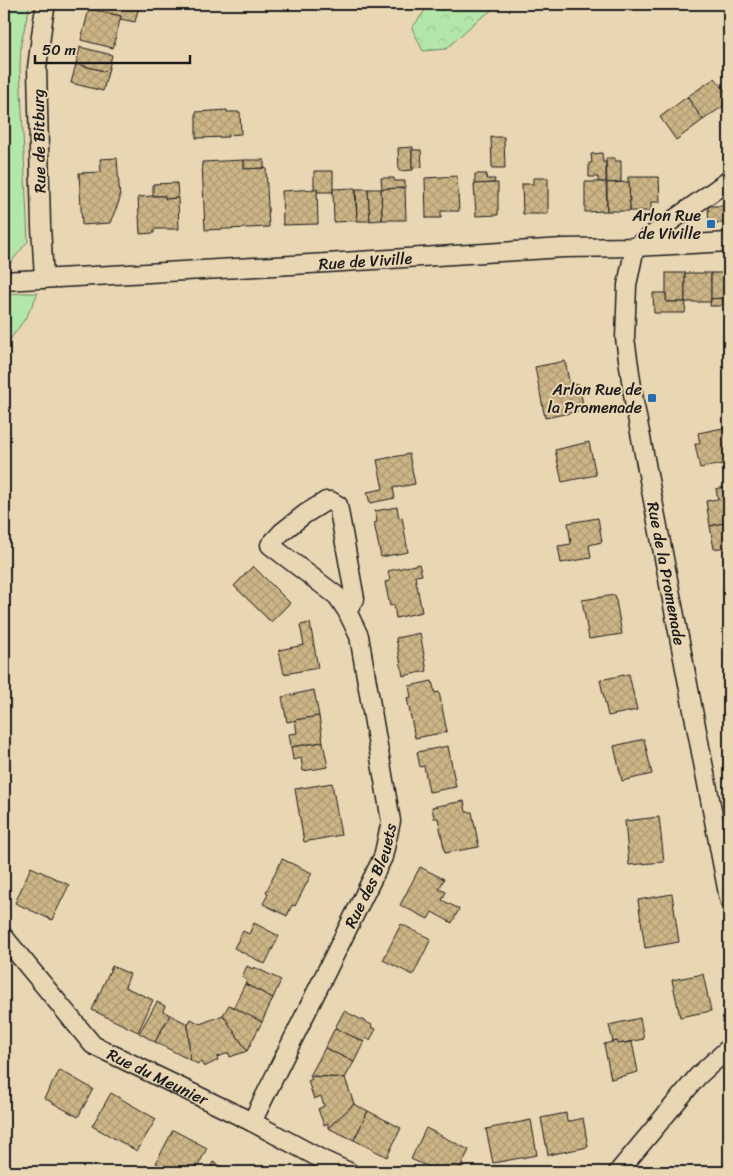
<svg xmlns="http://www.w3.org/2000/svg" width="733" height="1176" viewBox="0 0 733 1176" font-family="Sriracha,sans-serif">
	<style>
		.grass { fill: #b3e7a9; stroke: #688262 }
		.forest { fill: url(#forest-crowns); stroke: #688262 }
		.building { fill: url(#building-cross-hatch); stroke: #1c1c1c }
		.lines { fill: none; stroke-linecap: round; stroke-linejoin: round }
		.street-casing { stroke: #1c1c1c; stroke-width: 21 }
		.street { stroke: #e9d7b4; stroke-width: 18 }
		.poi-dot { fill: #1f6fb2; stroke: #e9d7b4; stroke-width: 2 }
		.labels { text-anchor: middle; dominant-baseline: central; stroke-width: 4; stroke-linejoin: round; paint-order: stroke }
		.street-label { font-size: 16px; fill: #1c1c1c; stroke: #e9d7b4 }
		.poi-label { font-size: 16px; fill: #1c1c1c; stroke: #e9d7b4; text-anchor: end }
	</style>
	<defs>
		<pattern id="forest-crowns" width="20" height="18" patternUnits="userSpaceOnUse" patternTransform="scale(1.25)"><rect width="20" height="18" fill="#b3e7a9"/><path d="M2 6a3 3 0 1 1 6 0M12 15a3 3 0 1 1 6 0" fill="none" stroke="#99c691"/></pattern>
		<pattern id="building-cross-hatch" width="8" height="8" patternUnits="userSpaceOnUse" patternTransform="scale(1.25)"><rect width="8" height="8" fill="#cdb586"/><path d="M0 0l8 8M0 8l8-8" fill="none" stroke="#af9b73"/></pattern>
	</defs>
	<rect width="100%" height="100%" fill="#e9d7b4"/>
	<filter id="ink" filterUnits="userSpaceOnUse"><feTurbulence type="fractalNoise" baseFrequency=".02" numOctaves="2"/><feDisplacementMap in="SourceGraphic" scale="10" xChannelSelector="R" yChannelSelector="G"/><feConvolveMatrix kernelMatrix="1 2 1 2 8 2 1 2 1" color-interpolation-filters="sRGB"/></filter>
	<g filter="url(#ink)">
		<g class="grass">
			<polygon points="6,4 30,4 21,43 20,68 28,241 7,267 4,267 4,14"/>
			<polygon points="24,293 38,293 27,316 4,348 4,294"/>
		</g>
		<polygon class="forest" points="430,4 500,4 474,23 446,49 423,51 412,28"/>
		<g class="building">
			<polygon points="105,4 130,4 139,6 135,22 120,19 121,16 103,12"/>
			<polygon points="89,9 121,16 113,48 81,40"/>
			<polygon points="80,47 112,55 108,72 76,64"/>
			<polygon points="76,64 108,72 103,91 71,83"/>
			<polygon points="715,78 729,96 729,102 703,120 687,97"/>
			<polygon points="687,97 703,120 676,140 660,117"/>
			<polygon points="227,110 227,112 240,112 241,134 228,135 228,137 196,138 196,112"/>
			<polygon points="491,137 504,137 505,168 492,168"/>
			<polygon points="413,147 413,150 412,150 412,168 413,168 413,170 399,171 398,148"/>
			<polygon points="412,150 421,150 422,167 412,168"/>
			<polygon points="602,153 603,162 606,162 606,182 598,182 598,177 589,177 589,163 592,163 591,154"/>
			<polygon points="117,158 120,199 110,223 82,225 79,173 101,172 100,159"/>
			<polygon points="606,158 615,158 615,161 621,161 621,182 607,183"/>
			<polygon points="244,160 264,160 264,168 244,169"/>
			<polygon points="244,160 244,169 266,168 269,227 205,230 202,162"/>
			<polygon points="314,171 333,171 333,192 317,192 317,189 314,189"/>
			<polygon points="475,174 487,174 486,179 495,179 494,183 475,184"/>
			<polygon points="457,176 459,211 441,211 441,218 426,218 425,178"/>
			<polygon points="628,177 659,177 660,202 651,202 651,211 630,211 629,182 628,182"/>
			<polygon points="381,178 394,178 394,181 405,181 405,188 382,189"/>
			<polygon points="533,178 548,178 548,214 523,214 522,184 533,184"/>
			<polygon points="585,182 606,182 607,211 585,212"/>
			<polygon points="629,182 630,211 607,211 607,183"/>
			<polygon points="177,183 178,198 165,199 165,196 153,196 153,184"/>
			<polygon points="498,183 498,215 476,216 474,184"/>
			<polygon points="355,188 357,221 334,222 333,189"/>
			<polygon points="405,188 406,220 382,220 381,189"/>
			<polygon points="317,189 318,224 283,225 282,191"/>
			<polygon points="356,189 368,189 370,221 357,221"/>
			<polygon points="368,189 381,189 382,220 370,221"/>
			<polygon points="153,196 165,196 165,199 178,198 179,229 154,229 154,233 140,234 138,197"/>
			<polygon points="708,206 725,206 726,223 709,223"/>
			<rect x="666" y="273" width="19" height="29"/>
			<rect x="685" y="273" width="26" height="29"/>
			<polygon points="711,273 729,273 729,301 723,302 723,298 711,299"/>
			<polygon points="653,293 666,293 666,302 686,302 685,313 654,313"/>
			<polygon points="723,298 723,302 725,302 720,306 710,306 711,299"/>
			<polygon points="565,361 570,386 579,384 584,410 545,418 535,367"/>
			<polygon points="728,427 729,432 729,463 700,468 695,444 700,444 698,433"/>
			<polygon points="589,442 596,475 562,482 555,450"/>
			<polygon points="409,454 415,484 393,488 395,498 370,503 367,492 383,489 377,460"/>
			<polygon points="729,486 729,522 710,526 706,501 718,499 716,489"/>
			<polygon points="397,507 399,518 402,517 408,552 381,557 374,523 377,522 375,511"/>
			<polygon points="598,518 602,542 589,545 591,558 561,563 558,546 571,544 568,523"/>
			<polygon points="729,522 729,557 728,558 726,547 714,549 710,526"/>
			<polygon points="419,564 422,575 415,576 422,612 396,618 394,605 390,606 385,582 390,581 388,571"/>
			<polygon points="253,566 290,603 271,622 234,586"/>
			<polygon points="729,592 729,616 727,616 723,593"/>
			<polygon points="615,595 622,634 589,639 582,600"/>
			<polygon points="310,623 318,668 284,674 279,650 304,645 300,625"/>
			<polygon points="420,633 427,671 403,676 396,638"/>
			<polygon points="629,674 637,710 608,716 600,680"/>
			<polygon points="432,681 435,693 439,692 447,732 415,738 407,698 411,697 409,686"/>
			<polygon points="314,690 319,716 287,722 282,697"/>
			<polygon points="319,716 323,742 291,747 289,734 297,733 295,720"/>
			<polygon points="644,739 652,774 622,781 614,746"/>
			<polygon points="323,742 328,767 303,771 301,758 293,760 291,747"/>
			<polygon points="448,746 456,787 429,792 424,766 420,767 417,752"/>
			<polygon points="332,783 341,835 304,842 295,789"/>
			<polygon points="464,801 466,812 472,812 479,847 445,853 438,818 434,818 432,807"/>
			<polygon points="659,817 664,862 629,865 625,821"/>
			<polygon points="282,859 312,873 295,906 292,905 287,916 263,904 268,894 266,892"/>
			<polygon points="31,867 69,885 52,920 15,903"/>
			<polygon points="420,867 444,879 439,889 446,892 442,900 459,909 452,923 432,912 428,919 400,905"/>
			<polygon points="672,894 679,942 645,948 638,900"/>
			<polygon points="254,923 279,936 265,964 234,948 243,931 249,934"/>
			<polygon points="401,924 431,939 413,975 383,960"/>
			<polygon points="112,966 130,974 125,987 153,1000 138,1032 92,1010"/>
			<polygon points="247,966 253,969 254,967 281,980 273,998 245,984 247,980 242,977"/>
			<polygon points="703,974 711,1011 680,1017 672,980"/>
			<polygon points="245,984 273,998 262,1022 233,1008"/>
			<polygon points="157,1002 165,1006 163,1011 170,1015 155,1042 139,1033"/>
			<polygon points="229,1005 262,1022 247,1051 223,1015"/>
			<polygon points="344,1011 372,1025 371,1027 376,1029 370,1040 366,1038 364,1042 335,1028"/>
			<polygon points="170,1015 188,1024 190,1060 155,1042"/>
			<polygon points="223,1015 247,1051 230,1057 229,1053 217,1057 218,1060 204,1067 201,1062 198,1064 190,1060 188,1024 191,1019 200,1024"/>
			<polygon points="640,1018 644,1039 618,1044 617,1041 613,1042 609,1025"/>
			<polygon points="335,1028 364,1042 354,1062 325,1048"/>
			<polygon points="617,1041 618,1044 632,1042 638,1072 611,1079 604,1044"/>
			<polygon points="325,1048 354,1062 345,1078 310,1076"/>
			<polygon points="60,1070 93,1089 78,1117 44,1098"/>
			<polygon points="310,1076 345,1078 354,1104 328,1128 328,1123 324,1125 318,1109 324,1106 321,1096 314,1099 308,1081 312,1079"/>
			<polygon points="111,1093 156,1119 137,1151 92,1126"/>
			<polygon points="354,1104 368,1111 354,1140 328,1128"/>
			<polygon points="368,1111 401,1128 387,1157 354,1140"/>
			<polygon points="566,1113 567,1122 583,1118 588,1147 548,1155 541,1118"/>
			<polygon points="531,1120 537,1155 493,1163 486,1129"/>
			<polygon points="426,1128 469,1150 458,1172 439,1172 411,1159"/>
			<polygon points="173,1130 207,1148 195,1172 175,1172 156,1163"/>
			<polygon points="213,1162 233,1172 208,1172"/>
		</g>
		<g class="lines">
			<defs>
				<g id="street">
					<path id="s1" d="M 635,247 L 627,285 L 625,338 L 634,401 L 729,899"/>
					<polyline points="635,247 729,180"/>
					<polyline points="44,279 41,226 37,68 43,20 46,4"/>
					<path id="s2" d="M 4,281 L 327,263 L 563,248 L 635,247 L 729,242"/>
					<path id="s3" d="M 4,937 L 93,1045 L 252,1122 L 323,1160 L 349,1172"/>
					<path id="s4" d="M 252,1122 L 383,857 L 391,821 L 359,636 L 347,611 L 355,599 L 338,505 L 331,501 L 326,501 L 305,514 L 282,532 L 270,545 L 337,596 L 347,611"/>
					<polyline points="618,1172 698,1076 729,1048"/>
				</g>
			</defs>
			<use href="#street" class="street-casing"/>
			<use href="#street" class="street"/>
		</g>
	</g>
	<g class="poi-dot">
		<rect x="706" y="219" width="10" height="10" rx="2.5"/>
		<rect x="647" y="393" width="10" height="10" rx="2.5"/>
	</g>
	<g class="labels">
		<g class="street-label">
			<text transform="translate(39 141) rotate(-91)">Rue de Bitburg</text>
			<text stroke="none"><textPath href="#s2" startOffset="362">Rue de Viville</textPath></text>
			<text stroke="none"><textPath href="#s1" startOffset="331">Rue de la Promenade</textPath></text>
			<text stroke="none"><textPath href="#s4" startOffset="274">Rue des Bleuets</textPath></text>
			<text stroke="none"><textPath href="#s3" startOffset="212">Rue du Meunier</textPath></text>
		</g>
		<g class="poi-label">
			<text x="701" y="215">Arlon Rue<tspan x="701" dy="18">de Viville</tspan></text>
			<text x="642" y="389">Arlon Rue de<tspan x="642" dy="18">la Promenade</tspan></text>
		</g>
	</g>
	<rect width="733" height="1176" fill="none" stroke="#e9d7b4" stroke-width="20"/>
	<rect x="10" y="10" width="713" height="1156" fill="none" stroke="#1c1c1c" stroke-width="2" filter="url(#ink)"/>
	<path d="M35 55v8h155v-8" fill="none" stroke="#1c1c1c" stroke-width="2.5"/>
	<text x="42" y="55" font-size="15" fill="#1c1c1c" stroke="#e9d7b4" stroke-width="4" paint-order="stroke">50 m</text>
</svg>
